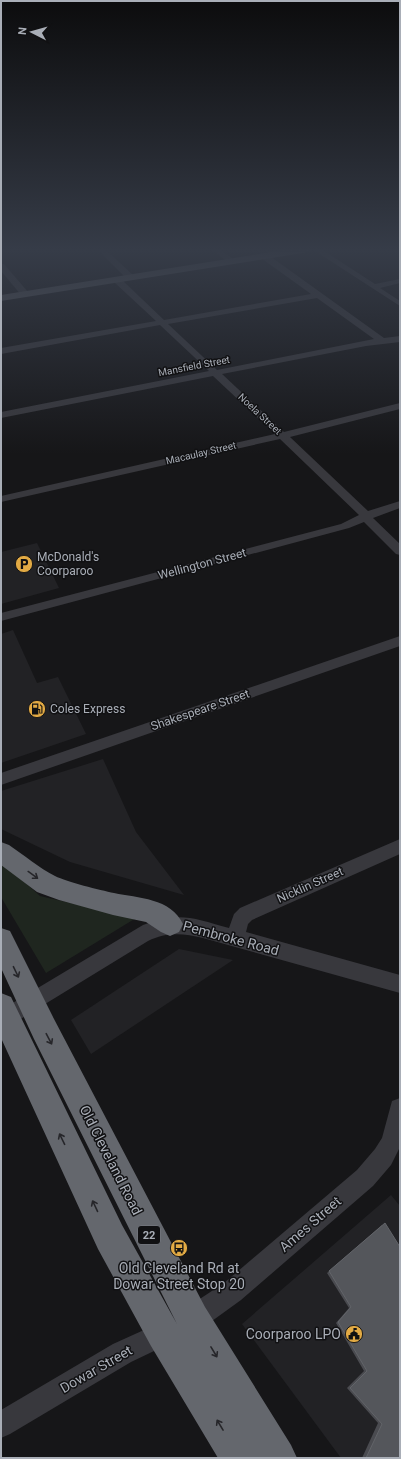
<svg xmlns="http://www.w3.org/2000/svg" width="401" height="1459" viewBox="0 0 401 1459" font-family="Roboto,sans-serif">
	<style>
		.built { fill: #222225 }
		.green { fill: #1f261f }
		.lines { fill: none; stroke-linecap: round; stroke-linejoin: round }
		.minor { fill: #38383d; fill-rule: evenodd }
		.major { fill: #54565b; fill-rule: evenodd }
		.highway { fill: #64676d; fill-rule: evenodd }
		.wall { fill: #4a4b50 }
		.building { fill: #54565b; stroke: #626469 }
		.oneway { stroke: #26262a }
		.labels { text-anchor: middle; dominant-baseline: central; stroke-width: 3; stroke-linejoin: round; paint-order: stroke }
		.far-street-label { font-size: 10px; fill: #a9aeb7; stroke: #111113 }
		.shield { fill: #111113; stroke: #7b7f86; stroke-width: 1 }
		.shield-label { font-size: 11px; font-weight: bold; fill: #a9aeb7 }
		.poi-label { font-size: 12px; fill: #a9aeb7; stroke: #111113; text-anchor: start }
		.street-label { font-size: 12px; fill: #a9aeb7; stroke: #111113 }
		.near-street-label { font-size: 14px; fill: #a9aeb7; stroke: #111113 }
		.near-poi-label { font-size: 14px; fill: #a9aeb7; stroke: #111113 }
	</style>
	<rect width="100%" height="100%" fill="#161618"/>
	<g class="built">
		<polygon points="37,543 59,588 1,604 1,552"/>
		<polygon points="13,630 37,683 58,677 86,734 1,763 1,634"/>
		<polygon points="103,759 136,832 184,895 70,862 1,829 1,791"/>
		<polygon points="179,949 233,960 91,1054 71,1020"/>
		<polygon points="391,1195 400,1206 400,1458 341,1458 242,1324"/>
	</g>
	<polygon class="green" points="1,861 40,896 136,918 46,973 1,897"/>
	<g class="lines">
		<g class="minor">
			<polygon points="97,249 105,249 134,276 134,280 128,280"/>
			<polygon points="211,249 219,249 236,261 235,263 229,263"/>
			<polygon points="312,249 321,249 375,284 400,279 400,283 380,288 400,301 400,306"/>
			<path d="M 261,254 L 267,254 L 384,338 L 400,336 L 400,342 L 366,346 L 222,374 L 284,432 L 400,403 L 400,409 L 290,437 L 368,511 L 400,501 L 400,508 L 373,518 L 400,544 L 400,555 L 396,554 L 364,522 L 349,528 L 1,621 L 1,613 L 341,524 L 359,515 L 280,439 L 1,502 L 1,496 L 275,434 L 213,376 L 1,418 L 1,412 L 209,371 L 160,325 L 1,354 L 1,348 L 156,321 L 114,282 L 113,280 L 117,278 L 120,278 L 164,320 L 311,294 L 261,258 ZM 317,298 L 374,339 L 217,370 L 168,324 Z"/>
			<polygon points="1,264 4,264 28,292 28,296 22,296 1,271"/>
			<polygon points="400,636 400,646 1,785 1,773"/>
			<path d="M 400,839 L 400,854 L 252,920 L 248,924 L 246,932 L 400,975 L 400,993 L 203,938 C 183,933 166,932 148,941 L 1,1031 L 1,1010 L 143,925 C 178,911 194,918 229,928 L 234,914 L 240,908 Z"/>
			<polygon points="400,1098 400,1147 391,1165 373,1186 241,1300 212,1321 189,1333 180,1330 177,1321 180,1312 224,1283 357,1170 375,1149 382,1138 392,1101"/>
			<polygon points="166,1320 175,1323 178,1332 175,1341 131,1362 10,1434 1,1438 1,1410 113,1344"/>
		</g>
		<polygon class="major" points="290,249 313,249 309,252 1,301 1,295"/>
		<g class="highway">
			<path d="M 1,842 L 9,845 C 24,855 39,868 55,876 C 67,882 100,890 114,893 C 138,898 171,898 183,924 L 179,932 L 170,936 L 161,932 L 146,922 L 113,915 L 59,900 L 37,892 L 1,865 Z"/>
			<polygon points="1,928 10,931 54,1019 205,1307 291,1445 297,1458 218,1458 151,1346 98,1249 1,1038 1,993 11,997 122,1225 177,1324 34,1039 1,968"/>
		</g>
	</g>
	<polygon class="wall" points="382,1225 400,1458 362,1458 378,1423 347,1388 364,1371 336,1323 349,1308 327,1273"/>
	<polygon class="building" points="385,1223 400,1247 400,1458 366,1458 382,1424 350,1388 367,1371 338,1322 351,1307 329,1271"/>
	<defs><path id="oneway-shaft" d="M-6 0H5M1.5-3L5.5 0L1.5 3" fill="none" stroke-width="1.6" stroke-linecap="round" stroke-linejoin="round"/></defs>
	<g class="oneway">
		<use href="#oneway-shaft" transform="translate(33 875) rotate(36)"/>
		<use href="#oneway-shaft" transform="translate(16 972) rotate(64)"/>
		<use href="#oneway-shaft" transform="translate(49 1039) rotate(62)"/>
		<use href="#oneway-shaft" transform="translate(62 1139) rotate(-116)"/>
		<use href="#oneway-shaft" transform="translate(95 1206) rotate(-115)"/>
		<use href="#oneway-shaft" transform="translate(214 1352) rotate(59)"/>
		<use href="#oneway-shaft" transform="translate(220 1425) rotate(-121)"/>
	</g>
	<linearGradient id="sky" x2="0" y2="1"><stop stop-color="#0c0c0d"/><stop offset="0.55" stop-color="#363c48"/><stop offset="1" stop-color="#363c48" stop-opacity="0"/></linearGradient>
	<rect width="401" height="454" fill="url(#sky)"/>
	<defs>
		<symbol id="parking-disc" viewBox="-11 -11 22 22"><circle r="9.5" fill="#e2aa44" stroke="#111113"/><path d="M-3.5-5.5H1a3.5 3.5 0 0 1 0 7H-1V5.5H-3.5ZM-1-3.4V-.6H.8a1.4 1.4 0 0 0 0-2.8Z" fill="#111"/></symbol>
		<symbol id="fuel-disc" viewBox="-11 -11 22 22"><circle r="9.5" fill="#e2aa44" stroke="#111113"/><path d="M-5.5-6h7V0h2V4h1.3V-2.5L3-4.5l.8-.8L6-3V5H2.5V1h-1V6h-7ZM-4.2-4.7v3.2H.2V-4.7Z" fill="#111"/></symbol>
		<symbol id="bus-disc" viewBox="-11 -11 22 22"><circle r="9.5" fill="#e2aa44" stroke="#111113"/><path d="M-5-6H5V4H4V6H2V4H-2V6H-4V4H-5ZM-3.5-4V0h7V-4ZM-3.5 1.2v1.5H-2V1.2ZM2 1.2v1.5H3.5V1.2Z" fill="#111"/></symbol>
		<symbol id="civic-disc" viewBox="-11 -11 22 22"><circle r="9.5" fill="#e2aa44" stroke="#111113"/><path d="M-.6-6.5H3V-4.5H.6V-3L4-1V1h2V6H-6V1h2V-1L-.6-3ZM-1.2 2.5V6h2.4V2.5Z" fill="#111"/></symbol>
	</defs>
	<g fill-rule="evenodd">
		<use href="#parking-disc" x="14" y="554" width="20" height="20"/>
		<use href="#fuel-disc" x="27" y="699" width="20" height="20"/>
		<use href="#bus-disc" x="169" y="1238" width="20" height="20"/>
		<use href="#civic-disc" x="344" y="1324" width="20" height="20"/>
	</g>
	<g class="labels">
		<g class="far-street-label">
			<text transform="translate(194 366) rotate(-11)">Mansfield Street</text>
			<text transform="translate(260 414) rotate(43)">Noela Street</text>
			<text transform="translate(201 453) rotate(-13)">Macaulay Street</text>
		</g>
		<rect class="shield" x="138" y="1226" width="22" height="18" rx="3"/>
		<g class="shield-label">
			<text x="149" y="1235">22</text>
		</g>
		<g class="poi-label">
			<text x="37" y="557">McDonald's<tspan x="37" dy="14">Coorparoo</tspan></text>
			<text x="50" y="709">Coles Express</text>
		</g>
		<g class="street-label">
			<text transform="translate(202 564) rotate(-15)">Wellington Street</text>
			<text transform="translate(200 710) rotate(-19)">Shakespeare Street</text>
			<text transform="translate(310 885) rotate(-24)">Nicklin Street</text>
		</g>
		<g class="near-street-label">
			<text transform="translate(231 938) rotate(15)">Pembroke Road</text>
			<text transform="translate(111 1160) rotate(63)">Old Cleveland Road</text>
			<text transform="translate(310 1224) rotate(-41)">Ames Street</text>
			<text transform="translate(96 1369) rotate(-30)">Dowar Street</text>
		</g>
		<g class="near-poi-label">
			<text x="179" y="1268">Old Cleveland Rd at<tspan x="179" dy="16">Dowar Street Stop 20</tspan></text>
			<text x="341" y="1334" text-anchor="end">Coorparoo LPO</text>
		</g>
	</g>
	<rect width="401" height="1459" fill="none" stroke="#a9aeb7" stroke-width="4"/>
	<g transform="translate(32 32) rotate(276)" stroke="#111113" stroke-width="3" paint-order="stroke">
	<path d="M0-3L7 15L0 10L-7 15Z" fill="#a9aeb7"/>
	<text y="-6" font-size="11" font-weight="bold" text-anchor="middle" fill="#a9aeb7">N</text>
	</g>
</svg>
